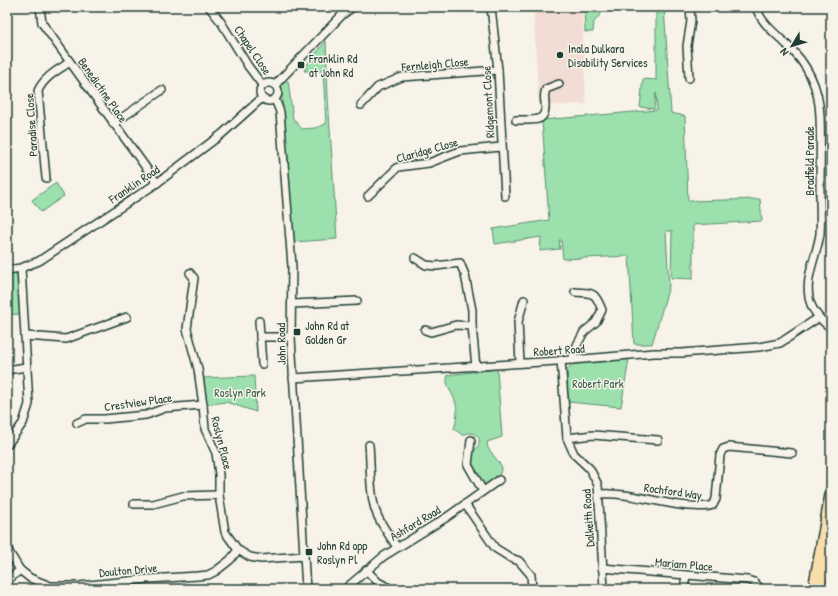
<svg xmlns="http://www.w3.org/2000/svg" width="838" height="596" viewBox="0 0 838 596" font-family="'Patrick Hand',sans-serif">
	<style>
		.built { fill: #f2ddd4 }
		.green { fill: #9be0ad; stroke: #5d8e70 }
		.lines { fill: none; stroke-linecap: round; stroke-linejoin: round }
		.minor-casing { stroke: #1f3d34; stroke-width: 10 }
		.major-casing { stroke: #1f3d34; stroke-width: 12 }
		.minor { stroke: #f7f3e8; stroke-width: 7 }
		.major { stroke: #f9deab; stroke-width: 9 }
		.poi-dot { fill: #1f3d34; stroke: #f7f3e8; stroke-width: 1.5 }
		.labels { text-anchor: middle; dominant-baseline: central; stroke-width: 3; stroke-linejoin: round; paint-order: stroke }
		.poi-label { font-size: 12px; fill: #1f3d34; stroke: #f7f3e8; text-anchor: start }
		.street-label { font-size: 12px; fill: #1f3d34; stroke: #f7f3e8 }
		.park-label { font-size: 12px; fill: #385e4c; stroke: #f7f3e8 }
	</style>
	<rect width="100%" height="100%" fill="#f7f3e8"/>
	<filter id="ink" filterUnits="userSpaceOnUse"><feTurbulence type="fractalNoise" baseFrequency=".025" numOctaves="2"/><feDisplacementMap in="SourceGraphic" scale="8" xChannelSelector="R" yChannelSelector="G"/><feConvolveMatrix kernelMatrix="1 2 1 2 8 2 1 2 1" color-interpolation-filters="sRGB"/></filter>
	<g filter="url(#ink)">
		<polygon class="built" points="533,7 582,7 586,104 539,106"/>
		<g class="green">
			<polygon points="584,7 601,7 601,14 594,22 593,32 585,32"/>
			<polygon points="611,7 664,7 671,113 685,116 688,201 760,199 762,221 693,225 693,279 671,278 672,231 666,231 669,286 652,344 634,344 629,256 563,259 561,240 559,240 560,249 540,251 541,237 495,244 493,229 549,220 542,120 657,110 656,93 654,109 640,107 643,79 656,80 656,10"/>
			<polygon points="326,41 328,97 337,239 294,242 281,85 288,81 293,119 302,129 315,128 326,124 323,71 304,71 308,63"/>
			<polygon points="56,183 64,196 41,212 32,200"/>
			<polygon points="17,273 20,314 7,315 7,274"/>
			<polygon points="629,359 621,407 568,402 567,370 573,363"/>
			<path d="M 497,369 L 502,437 L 487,442 L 488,448 L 502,467 L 499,476 L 487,485 L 482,484 L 470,465 L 472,454 L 479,445 L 479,438 C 475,433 472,433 466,433 L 464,436 L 454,429 C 457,420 458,410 455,401 C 452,392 444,384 448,375 Z"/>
			<polygon points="254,376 256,412 226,402 205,405 203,378"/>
		</g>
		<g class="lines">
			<defs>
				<g id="minor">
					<polyline points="40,7 42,23 157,183"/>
					<polyline points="209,7 221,22 248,66 263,86"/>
					<polyline points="491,7 498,70 505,196"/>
					<path d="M 756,7 C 761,23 775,33 786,44 C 807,63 819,87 820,116 C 821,141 820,166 820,192 C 820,206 821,220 820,234 C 817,255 805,276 809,297 C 811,310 820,320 831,328"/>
					<polyline points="689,78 687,46 691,21 690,7"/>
					<circle cx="269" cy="92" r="9"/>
					<polyline points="275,85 342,15 353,7"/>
					<polyline points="275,99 280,112 292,266 291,337 306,589"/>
					<polyline points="361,105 378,87 402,77 498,70"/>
					<path d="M 516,120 C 533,119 547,125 545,102 C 544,97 544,94 546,89 L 559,84"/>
					<polyline points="113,124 162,90"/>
					<path d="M 46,178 L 38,91 C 44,77 58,70 70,62"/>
					<polyline points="368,196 398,167 429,163 460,151 501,147"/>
					<polyline points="415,258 426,265 436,266 460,263 465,275 472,310 472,326 476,367"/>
					<polyline points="7,270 21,268 39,261 157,183 222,134 262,98"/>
					<polyline points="190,273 194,278 187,329 198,369 203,405 205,429 216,453 219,474 219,495 225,532 238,550 250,557 261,559 304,556"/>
					<polyline points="292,304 357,301"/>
					<polyline points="259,321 262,364"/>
					<polyline points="425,330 431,332 456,325 472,326"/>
					<polyline points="25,336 66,339 127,317"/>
					<polyline points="260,337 291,337"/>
					<polyline points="561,360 567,438 574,454 590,469 598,485 604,589"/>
					<path d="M 572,360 L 577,345 L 584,332 L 596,322 L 602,310 C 595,292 594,293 575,292"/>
					<polyline points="520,363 518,322 524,300"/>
					<polyline points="7,370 26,367"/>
					<polyline points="293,378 572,360 654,353 681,353 759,347 780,343 818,318"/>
					<polyline points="77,423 86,419 105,419 146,415 165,408 203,405"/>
					<polyline points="567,438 593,435 658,440"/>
					<polyline points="471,440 468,465 483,491"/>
					<polyline points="7,445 23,423 29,404 21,268"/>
					<path d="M 369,445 C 371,465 369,493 376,512 C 380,524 390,536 397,547"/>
					<path d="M 599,494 C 627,492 659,503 688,506 C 697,506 705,508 713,505 L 716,499 L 720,455 L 723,449 L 729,447 L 792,453"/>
					<polyline points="134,504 153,504 183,496 219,495"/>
					<polyline points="465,504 495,548 511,558 519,561 531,575 532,589"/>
					<polyline points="7,544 9,552 20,570 30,578 50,586 79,586 148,579 198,576 208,575 216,571 230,560 238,550"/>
					<polyline points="602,568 747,580 754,582 761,589"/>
					<polyline points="366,570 378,582 391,589"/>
					<polyline points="7,581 20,570"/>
					<polyline points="345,589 384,556 447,517 499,480"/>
					<polyline points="684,589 686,576"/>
				</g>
				<g id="major">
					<polyline points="813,589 831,489"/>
					<polyline points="821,589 831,524"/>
				</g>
			</defs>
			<use href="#minor" class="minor-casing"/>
			<use href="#major" class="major-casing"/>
			<use href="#minor" class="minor"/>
			<use href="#major" class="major"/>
		</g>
	</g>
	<g class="poi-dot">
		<circle cx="560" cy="55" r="4"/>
		<rect x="297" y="61" width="8" height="8" rx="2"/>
		<rect x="293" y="328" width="8" height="8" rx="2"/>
		<rect x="305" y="548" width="8" height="8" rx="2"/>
	</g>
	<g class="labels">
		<g class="poi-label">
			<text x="568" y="48">Inala Dulkara<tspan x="568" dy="14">Disability Services</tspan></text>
			<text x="309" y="58">Franklin Rd<tspan x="309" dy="14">at John Rd</tspan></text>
			<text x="305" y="325">John Rd at<tspan x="305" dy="14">Golden Gr</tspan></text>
			<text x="317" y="545">John Rd opp<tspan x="317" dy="14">Roslyn Pl</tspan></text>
		</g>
		<g class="street-label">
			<text transform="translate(253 50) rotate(56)">Chapel Close</text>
			<text transform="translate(435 64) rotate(-5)">Fernleigh Close</text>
			<text transform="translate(103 90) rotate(55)">Benedictine Place</text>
			<text transform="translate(488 102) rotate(-93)">Ridgemont Close</text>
			<text transform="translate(31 125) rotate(-94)">Paradise Close</text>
			<text transform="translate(427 150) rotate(-16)">Claridge Close</text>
			<text transform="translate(809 161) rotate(-90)">Bradfield Parade</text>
			<text transform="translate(134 184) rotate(-34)">Franklin Road</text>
			<text transform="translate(281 344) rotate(-91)">John Road</text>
			<text transform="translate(559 350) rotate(-4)">Robert Road</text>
			<text transform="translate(138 402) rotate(-8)">Crestview Place</text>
			<text transform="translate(222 443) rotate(76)">Roslyn Place</text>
			<text transform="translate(673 491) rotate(8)">Rochford Way</text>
			<text transform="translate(588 518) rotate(-94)">Dalkeith Road</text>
			<text transform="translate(415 523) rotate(-31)">Ashford Road</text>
			<text transform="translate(684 564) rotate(5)">Mariam Place</text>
			<text transform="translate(128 570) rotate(-5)">Doulton Drive</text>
		</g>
		<g class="park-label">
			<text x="598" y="383">Robert Park</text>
			<text x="240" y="392">Roslyn Park</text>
		</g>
	</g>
	<rect width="838" height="596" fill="none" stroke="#f7f3e8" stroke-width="24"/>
	<rect x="12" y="12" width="814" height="572" fill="none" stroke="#1f3d34" stroke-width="1.5" filter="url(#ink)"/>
	<g transform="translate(792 46) rotate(232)" stroke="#f7f3e8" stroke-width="3" paint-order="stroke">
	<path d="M0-3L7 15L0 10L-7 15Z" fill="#1f3d34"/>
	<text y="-6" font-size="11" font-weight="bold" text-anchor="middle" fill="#1f3d34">N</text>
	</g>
</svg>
